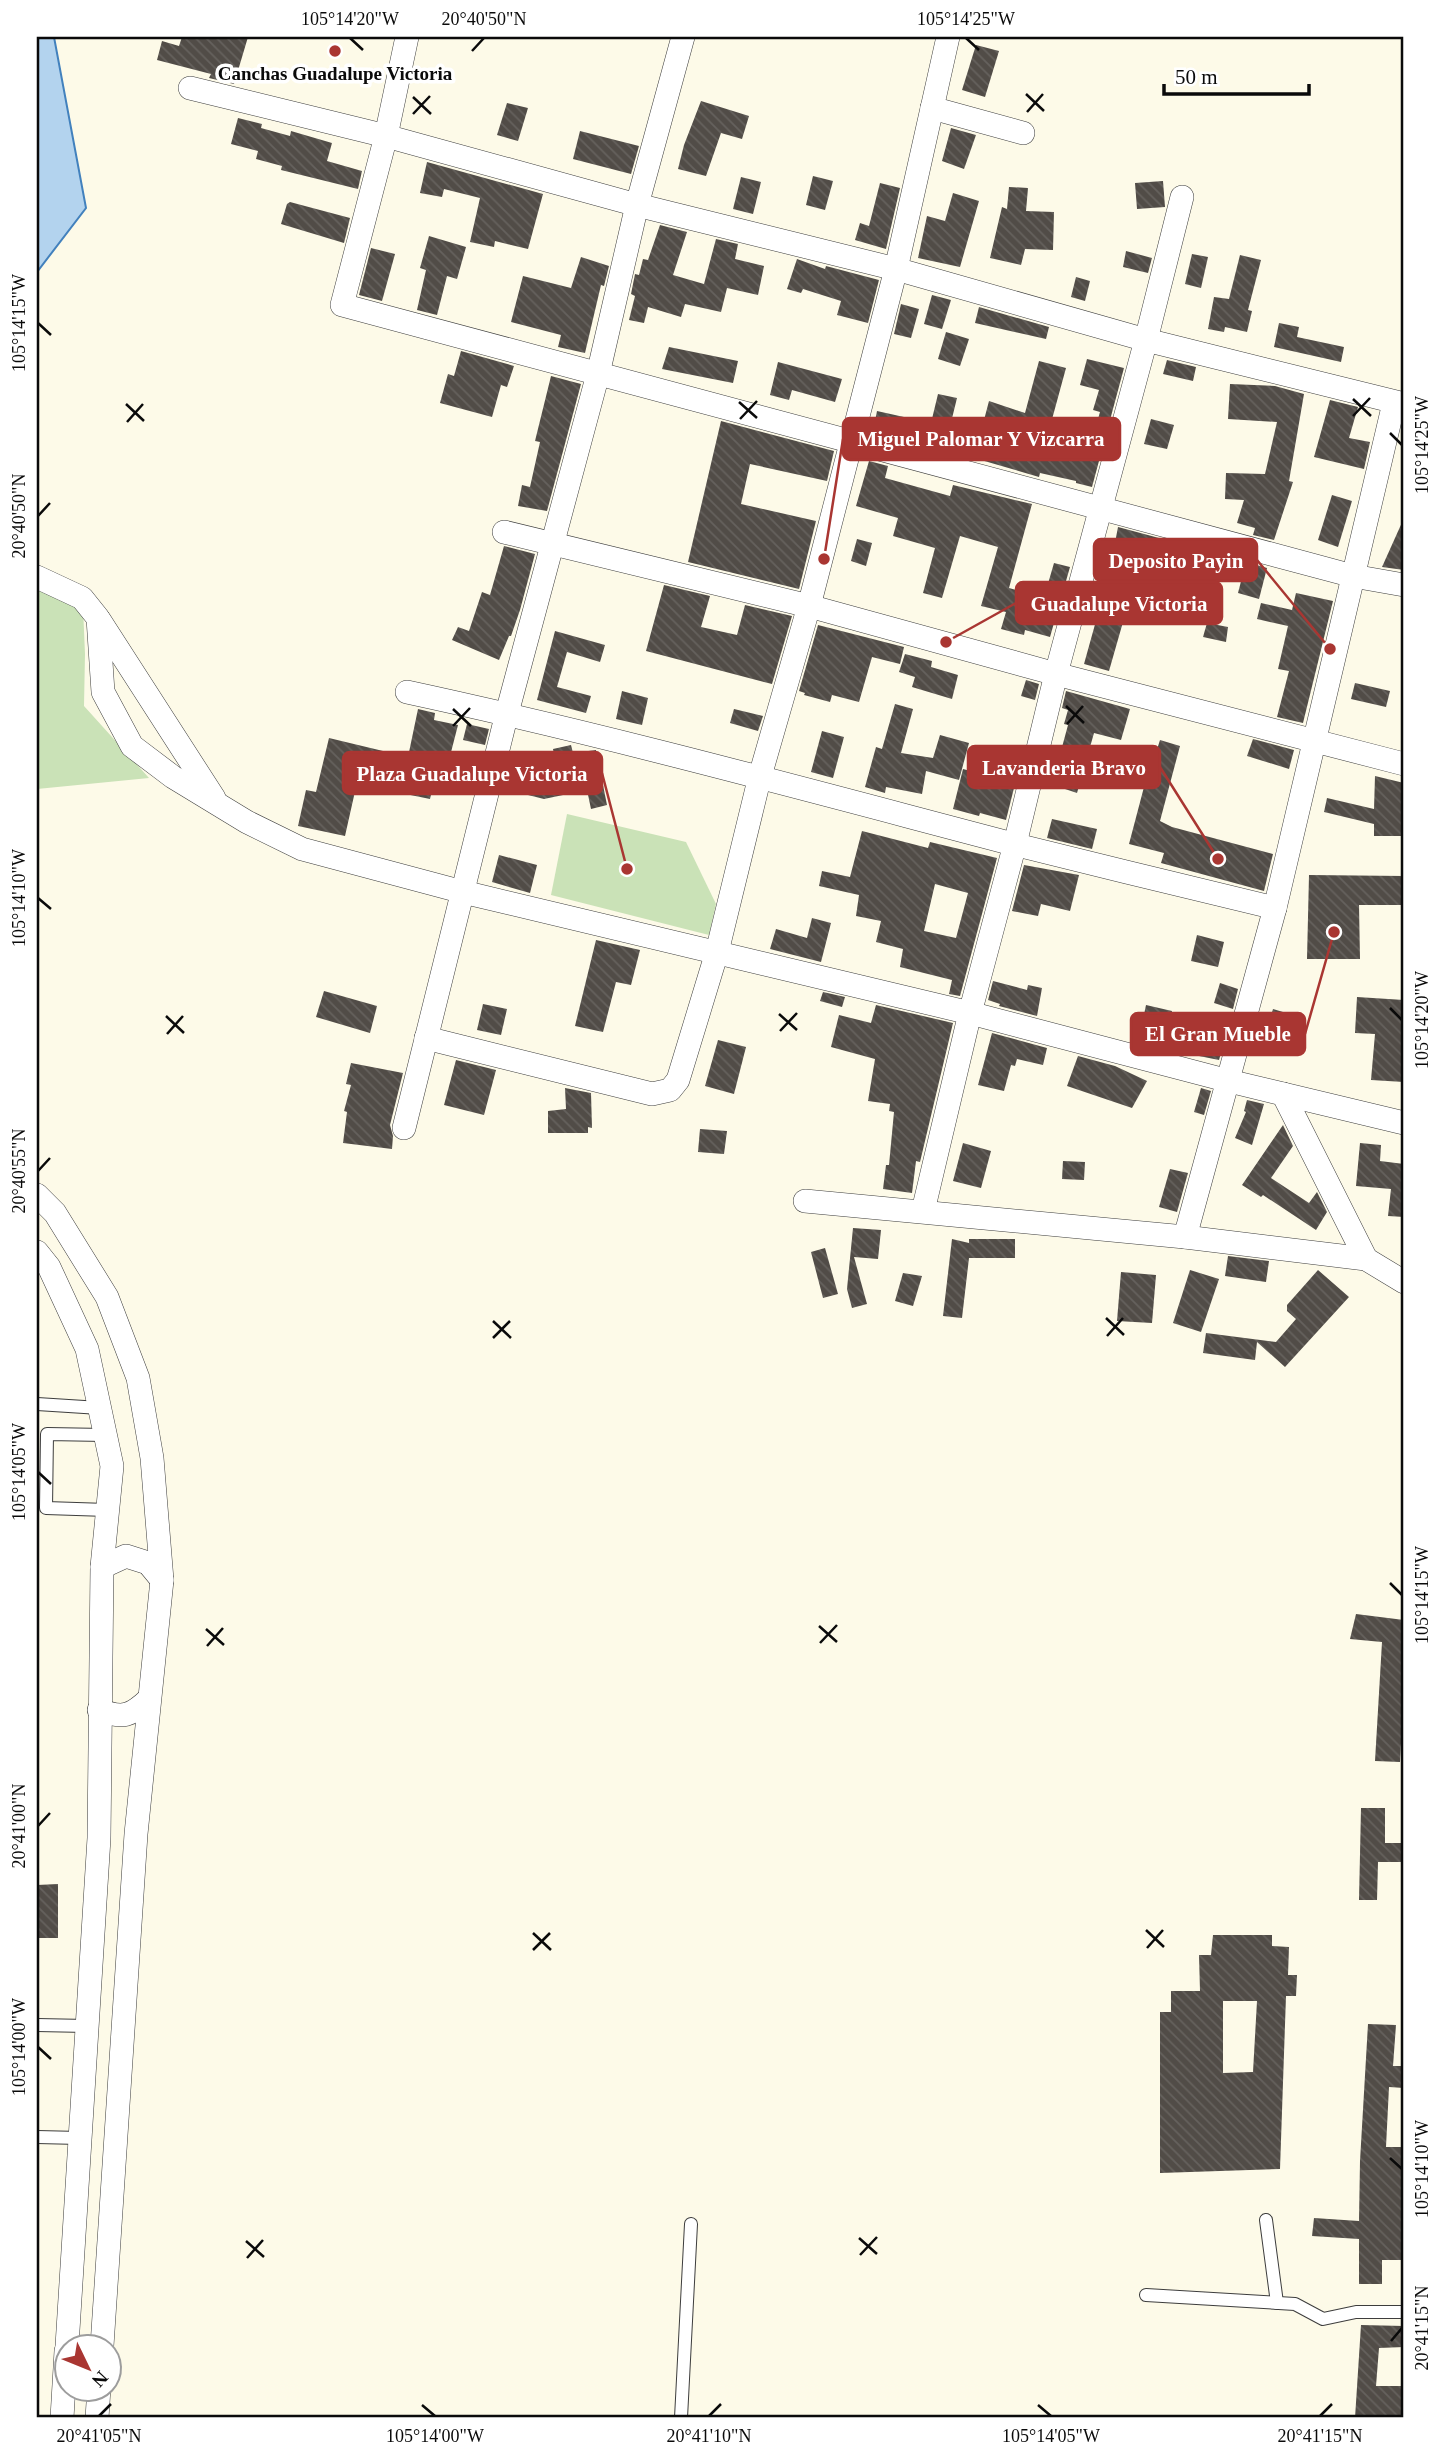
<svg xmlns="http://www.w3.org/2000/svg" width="1441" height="2455" viewBox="0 0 1441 2455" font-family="'Times New Roman',serif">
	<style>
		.grass { fill: #cae2b7 }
		.water { fill: #b3d3ee; stroke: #4281bd; stroke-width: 2 }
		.building { fill: url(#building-back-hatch); fill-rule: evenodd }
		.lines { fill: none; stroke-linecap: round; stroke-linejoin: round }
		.service-casing { stroke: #3d3d3d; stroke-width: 14 }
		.minor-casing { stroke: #3d3d3d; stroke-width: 24 }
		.service { stroke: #fff; stroke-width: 12 }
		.minor { stroke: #fff; stroke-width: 23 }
		.ticks { fill: none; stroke: #0a0a0a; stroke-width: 2.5 }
		.poi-dot { fill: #a93632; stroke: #fff; stroke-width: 2.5 }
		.labels { text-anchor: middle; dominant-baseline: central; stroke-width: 7; stroke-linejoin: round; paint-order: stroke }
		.poi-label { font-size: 19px; font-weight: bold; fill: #0a0a0a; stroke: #fff }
		.leader { fill: none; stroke: #a93632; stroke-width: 2.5 }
		.callout-dot { fill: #a93632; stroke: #fff; stroke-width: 2.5 }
		.callout { fill: #a93632; stroke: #a93632; stroke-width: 2.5 }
		.callout-label { font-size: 21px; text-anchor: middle; font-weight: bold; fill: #fff }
		.neatline { fill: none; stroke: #0a0a0a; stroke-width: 2.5 }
		.ticks-label { font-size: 18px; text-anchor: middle; fill: #0a0a0a }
	</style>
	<defs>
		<pattern id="building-back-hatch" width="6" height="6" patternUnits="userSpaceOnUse" patternTransform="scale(1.75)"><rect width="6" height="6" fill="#514c47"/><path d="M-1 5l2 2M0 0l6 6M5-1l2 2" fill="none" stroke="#65615d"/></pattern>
	</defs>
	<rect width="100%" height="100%" fill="#fdfae8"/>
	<g class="grass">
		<polygon points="37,588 83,607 85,654 84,706 149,778 37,789"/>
		<polygon points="567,814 686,842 716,904 709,935 551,895"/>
	</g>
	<polygon class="water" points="37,37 54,37 86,208 37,272"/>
	<g class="building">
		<polygon points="182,37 248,37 234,84 209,78 211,74 157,60 162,41 179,46"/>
		<polygon points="976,45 999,51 985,97 962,90"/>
		<polygon points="701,101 749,116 742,139 721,133 706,176 678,169 684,145"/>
		<polygon points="507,103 528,108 518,141 497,135"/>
		<polygon points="238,118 262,124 261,128 290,136 291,131 332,143 327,161 362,171 358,189 281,170 282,166 256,159 258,151 231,144"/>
		<polygon points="951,128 976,135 964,169 942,161"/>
		<polygon points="580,131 639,146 631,174 573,159"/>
		<polygon points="427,162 543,194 528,249 495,241 494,247 470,242 480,198 444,189 442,197 420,193"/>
		<polygon points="813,176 833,181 825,210 806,205"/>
		<polygon points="741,177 761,182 753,214 733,209"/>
		<polygon points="1163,181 1165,207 1137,209 1135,183"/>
		<polygon points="880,183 900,188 886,249 855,240 860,223 869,226"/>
		<polygon points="1009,187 1028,188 1026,211 1054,212 1053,250 1025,249 1021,265 990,258 1002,207 1007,209"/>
		<polygon points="953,193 979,201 960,267 918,258 927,216 945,221"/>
		<polygon points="290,202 350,218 344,243 281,224 287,204"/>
		<polygon points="660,225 687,232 673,275 704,284 716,239 738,244 735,259 764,266 758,295 727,288 721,312 685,304 681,317 648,307 644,323 629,320 635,296 631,294 635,274 639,275 643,259 648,260"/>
		<polygon points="429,236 466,247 457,279 447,276 437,315 417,310 426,270 420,268"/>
		<polygon points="371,248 395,254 382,301 359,295"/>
		<polygon points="1126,251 1152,258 1148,273 1123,267"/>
		<polygon points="1192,254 1208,257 1201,288 1185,284"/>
		<polygon points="1240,255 1261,260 1248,310 1252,311 1247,332 1225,327 1224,332 1208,329 1214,297 1229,299"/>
		<polygon points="581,257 609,266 604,286 601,285 585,353 558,347 561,335 511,322 523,276 571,288"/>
		<polygon points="797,259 825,269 826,266 879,280 868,323 837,315 841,301 803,289 801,293 787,289"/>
		<polygon points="1076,277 1090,281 1085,301 1071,297"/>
		<polygon points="932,295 951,300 942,329 924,324"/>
		<polygon points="901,304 919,309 911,338 894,334"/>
		<polygon points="979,307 1049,327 1046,339 975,323"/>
		<polygon points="1279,323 1299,327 1297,337 1344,347 1341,362 1274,347"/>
		<polygon points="946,332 969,339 960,366 938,359"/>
		<polygon points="669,347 738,361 733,383 662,369"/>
		<polygon points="461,351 514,366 507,387 501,385 492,417 440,403 448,374 454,376"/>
		<polygon points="1087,359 1124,368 1092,487 1076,483 1076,481 1040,473 1039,477 974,458 989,401 1025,413 1039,361 1066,368 1051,423 1046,451 1086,460 1100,412 1093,410 1099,390 1080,385"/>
		<polygon points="1167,360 1196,367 1193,381 1163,374"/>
		<polygon points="778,362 842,379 835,402 792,390 789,400 770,395"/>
		<polygon points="551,376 581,384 547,511 518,506 522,485 530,487 540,442 535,441"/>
		<polygon points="1230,384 1275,386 1304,394 1289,481 1293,482 1274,540 1253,535 1255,528 1237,523 1244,500 1225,499 1226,473 1265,474 1277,422 1228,419"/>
		<polygon points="938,394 957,398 945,447 926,443 927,437 898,431 895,439 876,434 878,427 874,426 877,411 931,423"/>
		<polygon points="1330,400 1358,407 1349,438 1370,442 1364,469 1314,457"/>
		<polygon points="1151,419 1174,425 1167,449 1144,444"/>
		<polygon points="721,421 834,451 827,481 750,464 741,504 816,521 799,589 688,562"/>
		<polygon points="869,461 888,466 885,478 950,496 953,485 1032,504 1009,588 1039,596 1039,593 1045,594 1054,563 1070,567 1050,637 1025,630 1024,635 1001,629 1006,612 981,606 998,547 960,536 942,598 923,593 935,548 893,536 898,518 856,506"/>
		<polygon points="1332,495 1352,501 1338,547 1318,540"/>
		<polygon points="1404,518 1404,570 1382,567"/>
		<polygon points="1118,527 1200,549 1195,568 1142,552 1134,583 1188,597 1183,615 1129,601 1109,671 1084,664 1109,574"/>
		<polygon points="857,539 872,543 866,566 851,561"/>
		<polygon points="504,546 535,554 520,610 511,636 509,636 499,660 452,640 458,627 469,631 482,592 490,595"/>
		<polygon points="1246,562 1267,568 1259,599 1238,593"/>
		<polygon points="664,585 710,596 701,627 737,635 745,605 792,616 772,684 646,651"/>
		<polygon points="1296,593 1333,601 1303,723 1277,717 1289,671 1278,669 1288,626 1257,619 1261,603 1292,610"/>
		<polygon points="1207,623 1228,627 1226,642 1203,637"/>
		<polygon points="818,625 904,647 900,664 872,657 859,702 832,695 830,702 804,695 805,693 799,691"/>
		<polygon points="555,631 605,645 600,662 567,652 557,687 591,696 586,713 537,700"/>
		<polygon points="905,654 932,661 931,667 958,675 952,699 912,687 915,677 899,672"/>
		<polygon points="1026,680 1039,684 1035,700 1021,696"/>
		<polygon points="1355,683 1390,691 1386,707 1351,699"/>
		<polygon points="622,691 648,698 642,725 616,719"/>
		<polygon points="1066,691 1130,709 1121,740 1094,733 1077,793 1044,782 1050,759 1058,762 1068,725 1064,724 1068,710 1062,708"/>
		<polygon points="895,704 913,709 901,753 933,758 940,735 969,743 959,780 926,771 922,794 886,787 885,793 865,787 876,747 882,749"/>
		<polygon points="418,709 435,713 434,720 458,725 449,760 440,757 430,799 386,790 385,794 356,787 345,836 298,826 306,790 316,792 329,738 408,757"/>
		<polygon points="734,709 763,716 758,731 730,723"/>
		<polygon points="467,724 489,729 485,745 463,740"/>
		<polygon points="822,731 844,737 833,778 811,772"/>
		<polygon points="1253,739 1294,750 1289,769 1247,756"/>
		<polygon points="1160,740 1180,746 1160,821 1172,827 1273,854 1264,891 1161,863 1164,853 1129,844 1144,787 1145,787"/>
		<polygon points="571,745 573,753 596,750 607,805 591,809 587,790 544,799 516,792 522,767 534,770 535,766 557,771 553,749"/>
		<polygon points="1007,748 1023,752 1006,820 980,813 979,816 953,809 963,769 997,778"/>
		<polygon points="1375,776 1404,783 1404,836 1374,836 1374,824 1324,812 1327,798 1374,809"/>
		<polygon points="1052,819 1097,829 1092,849 1047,838"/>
		<path d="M 862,831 L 928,848 L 930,842 L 997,858 L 960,996 L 949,994 L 952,980 L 900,967 L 903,949 L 876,942 L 881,921 L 856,916 L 859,895 L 819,886 L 822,871 L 850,877 ZM 935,884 L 968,893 L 956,938 L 924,931 Z"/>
		<polygon points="499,855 537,865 530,893 492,882"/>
		<polygon points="1024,865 1079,875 1070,911 1041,904 1038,916 1012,911"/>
		<polygon points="1309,875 1404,876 1404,905 1359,905 1360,959 1307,959"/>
		<polygon points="812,918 831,923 821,962 770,949 776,929 807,938"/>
		<polygon points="1197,935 1224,942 1218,967 1191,961"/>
		<polygon points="596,940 640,950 631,985 616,982 603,1032 575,1026"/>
		<polygon points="993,981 1027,990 1028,985 1042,988 1037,1016 999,1006 1000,1004 988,1000"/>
		<polygon points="1220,983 1238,989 1233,1009 1214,1003"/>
		<polygon points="324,991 377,1006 370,1033 316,1017"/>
		<polygon points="823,992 845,997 842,1007 820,1001"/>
		<polygon points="1357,997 1404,1000 1404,1082 1371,1080 1375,1034 1355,1033"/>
		<polygon points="483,1004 507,1009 501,1035 477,1030"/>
		<polygon points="876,1005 953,1023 920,1162 916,1161 912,1193 883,1189 886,1165 889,1165 894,1112 889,1111 890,1104 868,1101 875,1059 831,1047 839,1015 871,1023"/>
		<polygon points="1146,1005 1172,1011 1167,1034 1141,1029"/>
		<polygon points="1273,1009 1293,1015 1284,1047 1263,1041"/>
		<polygon points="992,1033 1047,1048 1043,1065 1017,1059 1015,1066 1011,1065 1004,1091 978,1085"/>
		<polygon points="718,1040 746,1047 734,1094 705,1086"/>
		<polygon points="1202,1042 1223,1046 1219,1060 1199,1056"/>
		<polygon points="1078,1056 1115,1066 1147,1081 1132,1108 1067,1086"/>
		<polygon points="456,1060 496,1070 484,1115 444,1105"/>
		<polygon points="351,1063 403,1073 390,1125 393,1136 392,1149 343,1143 347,1112 344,1111 351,1085 346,1084"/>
		<polygon points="565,1088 591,1093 592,1128 588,1127 588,1133 548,1133 548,1111 566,1109"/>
		<polygon points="1201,1088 1211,1091 1204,1115 1194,1112"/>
		<polygon points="1247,1100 1264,1104 1252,1145 1235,1138 1246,1112 1244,1111"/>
		<polygon points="1283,1125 1293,1146 1271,1178 1309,1203 1317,1192 1327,1212 1316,1230 1263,1195 1261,1197 1242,1185"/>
		<polygon points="700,1129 727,1131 724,1154 698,1152"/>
		<polygon points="963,1143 991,1151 981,1188 953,1181"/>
		<polygon points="1360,1143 1381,1145 1380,1161 1404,1164 1404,1217 1388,1216 1391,1189 1356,1186"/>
		<polygon points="1063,1161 1085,1162 1084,1180 1062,1179"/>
		<polygon points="1170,1169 1188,1173 1177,1212 1159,1207"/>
		<polygon points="853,1228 881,1230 878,1259 854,1257 867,1304 852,1308 847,1289"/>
		<polygon points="952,1239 969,1243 969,1239 1015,1239 1015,1258 969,1258 962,1318 943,1316"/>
		<polygon points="825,1248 838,1294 823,1298 811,1252"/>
		<polygon points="1228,1256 1269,1261 1266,1282 1225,1276"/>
		<polygon points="1190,1270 1219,1279 1201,1332 1173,1323"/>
		<polygon points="1318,1270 1349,1297 1285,1367 1257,1342 1255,1360 1203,1353 1206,1333 1276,1342 1296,1319 1287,1311 1287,1305"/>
		<polygon points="1121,1272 1156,1275 1152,1323 1117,1321"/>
		<polygon points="903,1273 922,1276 913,1306 895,1301"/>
		<polygon points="1356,1614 1404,1620 1404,1686 1400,1762 1375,1761 1382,1642 1350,1639"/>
		<polygon points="1361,1808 1385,1808 1385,1843 1404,1843 1404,1862 1378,1862 1377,1900 1359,1900"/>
		<polygon points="58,1884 58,1938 37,1938 37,1885"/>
		<path d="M 1213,1935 L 1272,1935 L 1272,1946 L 1289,1947 L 1288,1975 L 1297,1975 L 1296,1996 L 1286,1996 L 1280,2169 L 1160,2173 L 1160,2012 L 1171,2012 L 1171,1991 L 1200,1991 L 1199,1955 L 1211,1955 ZM 1223,2001 L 1257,2001 L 1253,2072 L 1223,2073 Z"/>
		<polygon points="1368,2024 1396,2025 1393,2066 1404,2066 1404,2088 1389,2087 1386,2147 1404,2147 1404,2260 1382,2260 1382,2284 1359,2284 1359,2239 1312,2236 1314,2218 1359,2221 1360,2161"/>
		<polygon points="1361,2325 1404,2326 1404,2347 1379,2348 1376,2386 1404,2386 1404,2418 1355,2418"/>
	</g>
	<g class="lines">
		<defs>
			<g id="service">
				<polyline points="37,1404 100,1408"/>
				<polyline points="105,1435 47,1434 46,1508 107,1510"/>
				<polyline points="37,2025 87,2026"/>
				<polyline points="37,2137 80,2138"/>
				<polyline points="1266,2220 1277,2303"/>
				<polyline points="1146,2295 1295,2304 1323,2319 1356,2312 1404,2312"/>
				<polyline points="681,2418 691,2224"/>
			</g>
			<g id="minor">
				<polyline points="407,37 386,136 342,305 1353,576 1404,585"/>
				<polyline points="190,88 386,136 637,205 896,269 1146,340 1404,404"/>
				<polyline points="932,108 1023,133"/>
				<polyline points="504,532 809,606 1056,674 1404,764"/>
				<polyline points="37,577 82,598 98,618 103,692 132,746 173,777 247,822 302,849 463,892 970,1013 1229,1081 1404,1123"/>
				<polyline points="100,621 214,798"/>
				<path d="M 407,692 C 611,736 811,791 1013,844 C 1100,866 1188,887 1275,908"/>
				<polyline points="426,1038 652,1094 670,1090 678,1080 717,952 760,776 809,606 896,269 948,37"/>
				<polyline points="1283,1094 1366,1259"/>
				<polyline points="404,1128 507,713 598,374 637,205 683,37"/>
				<polyline points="37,1195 55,1213 107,1297 138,1378 152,1458 162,1580 136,1834 102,2346"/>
				<polyline points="805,1201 1185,1237 1366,1259 1404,1282"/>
				<polyline points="923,1211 970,1013 1015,844 1056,674 1146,340 1182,197"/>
				<polyline points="1185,1237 1275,908 1394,403"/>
				<polyline points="37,1252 49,1267 87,1349 112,1466 102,1567 99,1838 67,2346"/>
				<polyline points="102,1567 126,1556 148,1563 162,1580"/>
				<path d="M 99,1710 C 123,1719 131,1716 149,1699"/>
				<polyline points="62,2418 66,2351"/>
				<polyline points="97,2418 99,2388"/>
			</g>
		</defs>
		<use href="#service" class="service-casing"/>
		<use href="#minor" class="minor-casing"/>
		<use href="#service" class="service"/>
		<use href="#minor" class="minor"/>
	</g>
	<path class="ticks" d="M 350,38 L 363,50M 966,38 L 979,50M 472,51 L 484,38M 1026,94 L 1044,111M 413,97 L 431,114M 1027,112 L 1043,94M 413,114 L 430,96M 38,323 L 51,335M 1353,399 L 1371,416M 739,402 L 757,418M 126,404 L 144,421M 1353,416 L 1370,398M 740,419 L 757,401M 127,422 L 143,404M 1390,433 L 1402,445M 38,516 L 50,503M 1066,706 L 1084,723M 453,709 L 471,726M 1067,724 L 1083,706M 453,726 L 470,708M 38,898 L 51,909M 1390,1008 L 1402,1020M 779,1014 L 797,1030M 166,1016 L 184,1033M 780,1031 L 797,1013M 167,1034 L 183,1016M 38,1171 L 50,1158M 1106,1318 L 1124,1335M 493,1321 L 511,1338M 1107,1336 L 1123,1318M 493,1338 L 510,1321M 38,1472 L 51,1484M 1390,1583 L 1402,1595M 819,1626 L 837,1642M 206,1629 L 224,1645M 820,1643 L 837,1625M 207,1646 L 223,1628M 38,1826 L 50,1813M 1146,1930 L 1164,1947M 533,1933 L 551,1950M 1147,1948 L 1163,1930M 533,1950 L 550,1933M 38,2047 L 51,2059M 1390,2158 L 1402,2169M 859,2238 L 877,2254M 246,2241 L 264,2257M 860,2255 L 877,2237M 247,2258 L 263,2240M 1391,2341 L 1402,2328M 422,2405 L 435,2416M 1038,2405 L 1051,2416M 99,2416 L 111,2404M 709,2416 L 721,2404M 1320,2416 L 1332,2404"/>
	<circle class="poi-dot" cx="335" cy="51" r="7"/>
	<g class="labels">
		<g class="poi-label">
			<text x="335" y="73">Canchas Guadalupe Victoria</text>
		</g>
	</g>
	<path class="leader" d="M824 559L843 439M1330 649L1257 560M946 642L1016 603M1218 859L1160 767M627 869L602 773M1334 932L1305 1034"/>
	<g class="callout-dot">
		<circle cx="824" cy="559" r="7"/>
		<circle cx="1330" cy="649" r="7"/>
		<circle cx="946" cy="642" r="7"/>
		<circle cx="1218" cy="859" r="7"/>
		<circle cx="627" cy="869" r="7"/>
		<circle cx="1334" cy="932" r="7"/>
	</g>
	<g class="callout">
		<rect x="843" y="418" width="277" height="42" rx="7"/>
		<rect x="1094" y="539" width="163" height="42" rx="7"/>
		<rect x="1016" y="582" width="206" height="42" rx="7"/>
		<rect x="968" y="746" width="192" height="42" rx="7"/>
		<rect x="343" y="752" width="259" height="42" rx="7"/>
		<rect x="1131" y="1013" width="174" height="42" rx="7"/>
	</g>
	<g class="callout-label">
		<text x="981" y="446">Miguel Palomar Y Vizcarra</text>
		<text x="1176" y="568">Deposito Payin</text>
		<text x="1119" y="611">Guadalupe Victoria</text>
		<text x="1064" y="775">Lavanderia Bravo</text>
		<text x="472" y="781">Plaza Guadalupe Victoria</text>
		<text x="1218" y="1041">El Gran Mueble</text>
	</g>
	<rect width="1441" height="2455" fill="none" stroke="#ffffff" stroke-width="77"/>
	<g transform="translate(88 2368) rotate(133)"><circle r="33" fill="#ffffff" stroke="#9d9d9d" stroke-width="2"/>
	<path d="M0-5L12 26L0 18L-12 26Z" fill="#a93632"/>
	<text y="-10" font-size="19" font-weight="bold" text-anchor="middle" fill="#0a0a0a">N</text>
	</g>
	<path d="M1164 84v10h145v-10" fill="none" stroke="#0a0a0a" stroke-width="3.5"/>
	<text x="1175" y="84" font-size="21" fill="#0a0a0a" stroke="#ffffff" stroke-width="5" paint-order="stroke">50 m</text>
	<rect x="38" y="38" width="1364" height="2378" class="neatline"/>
	<g class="ticks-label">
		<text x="350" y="25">105°14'20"W</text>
		<text x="484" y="25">20°40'50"N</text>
		<text x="966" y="25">105°14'25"W</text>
		<text transform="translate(19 323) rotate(-90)" y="6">105°14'15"W</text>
		<text transform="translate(1422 445) rotate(-90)" y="6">105°14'25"W</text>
		<text transform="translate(19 516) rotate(-90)" y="6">20°40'50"N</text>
		<text transform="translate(19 898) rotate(-90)" y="6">105°14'10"W</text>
		<text transform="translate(1422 1020) rotate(-90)" y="6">105°14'20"W</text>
		<text transform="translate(19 1171) rotate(-90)" y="6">20°40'55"N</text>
		<text transform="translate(19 1472) rotate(-90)" y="6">105°14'05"W</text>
		<text transform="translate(1422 1595) rotate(-90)" y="6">105°14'15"W</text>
		<text transform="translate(19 1826) rotate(-90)" y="6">20°41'00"N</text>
		<text transform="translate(19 2047) rotate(-90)" y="6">105°14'00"W</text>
		<text transform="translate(1422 2169) rotate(-90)" y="6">105°14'10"W</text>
		<text transform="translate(1422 2328) rotate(-90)" y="6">20°41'15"N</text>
		<text x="99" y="2442">20°41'05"N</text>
		<text x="435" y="2442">105°14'00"W</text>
		<text x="709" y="2442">20°41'10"N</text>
		<text x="1051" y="2442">105°14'05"W</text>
		<text x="1320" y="2442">20°41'15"N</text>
	</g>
</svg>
